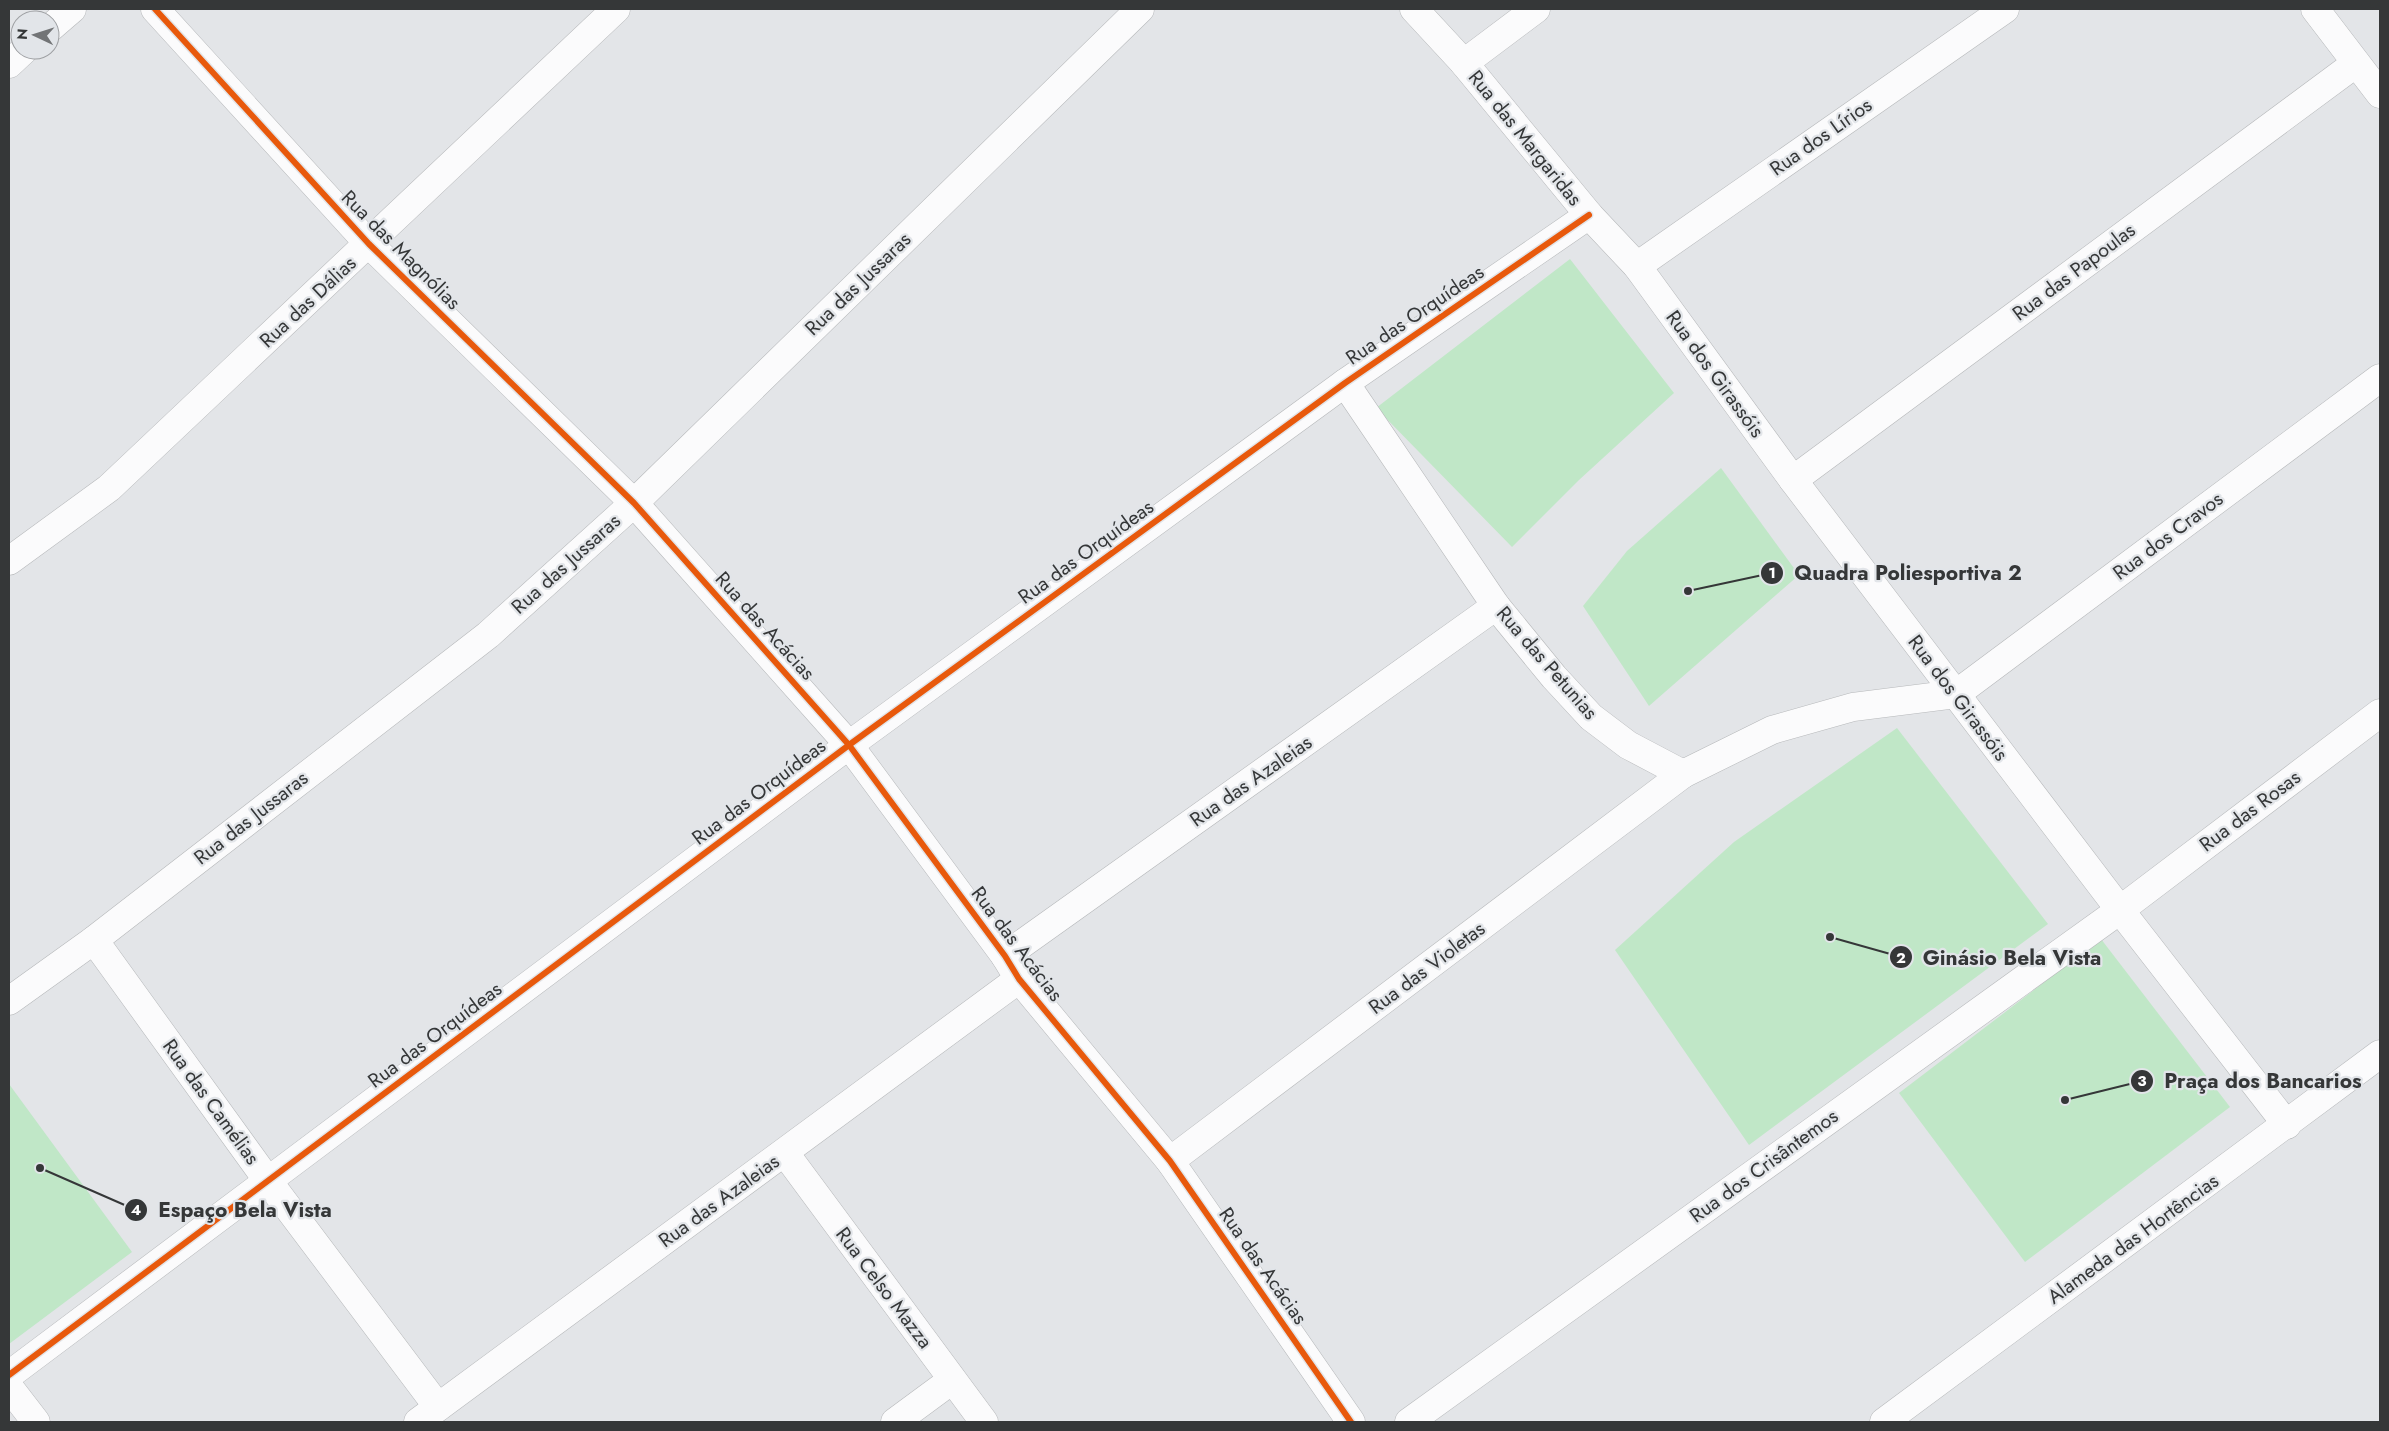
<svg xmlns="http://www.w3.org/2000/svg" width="2389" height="1431" viewBox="0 0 2389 1431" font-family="Jost,sans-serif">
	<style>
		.green { fill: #c0e7c7 }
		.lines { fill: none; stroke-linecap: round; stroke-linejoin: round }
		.minor-casing { stroke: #b6b8ba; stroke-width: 29 }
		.minor { stroke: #fbfbfc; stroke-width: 28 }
		.cycleway-casing { stroke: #e2e5e9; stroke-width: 9 }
		.cycleway { stroke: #e8590c; stroke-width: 6 }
		.labels { text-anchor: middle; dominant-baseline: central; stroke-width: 4.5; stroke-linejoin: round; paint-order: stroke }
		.street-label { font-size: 20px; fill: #353738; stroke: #e2e5e9 }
		.leader { fill: none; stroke: #353738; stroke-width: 2 }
		.callout-dot { fill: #353738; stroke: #e2e5e9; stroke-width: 2 }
		.mark-label { font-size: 15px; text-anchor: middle; font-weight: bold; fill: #fff }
		.callout-label { font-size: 21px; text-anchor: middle; font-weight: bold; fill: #353738; stroke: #e2e5e9; stroke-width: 4.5; stroke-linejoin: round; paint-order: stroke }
	</style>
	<rect width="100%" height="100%" fill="#e3e5e8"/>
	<g class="green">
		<polygon points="1570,259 1674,393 1579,480 1512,547 1376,408"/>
		<polygon points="1721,468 1799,575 1649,706 1583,606 1627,551"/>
		<polygon points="1897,728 2048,924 1749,1145 1615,950 1734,842"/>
		<polygon points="2101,939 2230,1107 2025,1262 1899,1093"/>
		<polygon points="9,1084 132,1252 9,1344"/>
	</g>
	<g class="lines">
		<defs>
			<g id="minor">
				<polyline points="155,9 369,244 634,503 849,745 1005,956 1019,979 1170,1161 1351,1422"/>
				<polyline points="1414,9 1464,63 1589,215 1637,266 1793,480 2120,910 2287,1125"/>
				<polyline points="2315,9 2380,94"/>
				<polyline points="50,28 72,9"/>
				<polyline points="1464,63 1536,9"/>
				<polyline points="9,64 24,50"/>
				<polyline points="1637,266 2005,9"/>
				<polyline points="1345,383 1496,606 1554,677 1591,717 1628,745 1683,774 1772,730 1853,707 1956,694 2380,378"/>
				<polyline points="1793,480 2355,64"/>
				<polyline points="9,561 109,488 616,9"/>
				<polyline points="94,940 268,1181 438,1407"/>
				<polyline points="1005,956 1496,606"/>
				<polyline points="9,1001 94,940 488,635 634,503 1140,9"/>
				<polyline points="785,1153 984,1422"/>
				<polyline points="1170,1161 1683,774"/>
				<polyline points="9,1375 849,745 1345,383 1589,215"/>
				<polyline points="9,1387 36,1422"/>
				<polyline points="418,1422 1019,979"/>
				<polyline points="895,1422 952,1380"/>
				<polyline points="1409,1422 2120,910 2380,713"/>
				<polyline points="1884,1422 2380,1054"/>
			</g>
		</defs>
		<use href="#minor" class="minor-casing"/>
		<use href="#minor" class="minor"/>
		<defs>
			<g id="cycleway">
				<polyline points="155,9 369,244 634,503 849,745 1005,956 1019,979 1170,1161 1351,1422"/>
				<polyline points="9,1375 849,745 1345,383 1589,215"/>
			</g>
		</defs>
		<use href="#cycleway" class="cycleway-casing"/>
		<use href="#cycleway" class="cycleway"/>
	</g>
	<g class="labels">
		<g class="street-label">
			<text transform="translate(1821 137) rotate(-35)">Rua dos Lírios</text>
			<text transform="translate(1525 138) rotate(51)">Rua das Margaridas</text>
			<text transform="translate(401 250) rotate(45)">Rua das Magnólias</text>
			<text transform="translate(2074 272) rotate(-37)">Rua das Papoulas</text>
			<text transform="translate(858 284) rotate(-44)">Rua das Jussaras</text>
			<text transform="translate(308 302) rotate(-43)">Rua das Dálias</text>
			<text transform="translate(1415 315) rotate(-34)">Rua das Orquídeas</text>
			<text transform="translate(1715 374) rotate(54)">Rua dos Girassóis</text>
			<text transform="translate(2168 536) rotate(-37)">Rua dos Cravos</text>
			<text transform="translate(1086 552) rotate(-36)">Rua das Orquídeas</text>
			<text transform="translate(566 564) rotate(-42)">Rua das Jussaras</text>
			<text transform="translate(765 626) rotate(48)">Rua das Acácias</text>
			<text transform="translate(1547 663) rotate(49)">Rua das Petunias</text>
			<text transform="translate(1958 698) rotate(53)">Rua dos Girassóis</text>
			<text transform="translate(1251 781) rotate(-35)">Rua das Azaleias</text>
			<text transform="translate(759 792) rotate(-37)">Rua das Orquídeas</text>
			<text transform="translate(2250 811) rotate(-37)">Rua das Rosas</text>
			<text transform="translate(251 818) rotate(-38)">Rua das Jussaras</text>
			<text transform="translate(1017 944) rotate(53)">Rua das Acácias</text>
			<text transform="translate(1427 968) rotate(-37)">Rua das Violetas</text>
			<text transform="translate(435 1035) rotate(-37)">Rua das Orquídeas</text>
			<text transform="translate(211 1102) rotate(54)">Rua das Camélias</text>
			<text transform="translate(1764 1166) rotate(-36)">Rua dos Crisântemos</text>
			<text transform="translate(719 1201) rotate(-36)">Rua das Azaleias</text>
			<text transform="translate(2133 1239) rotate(-36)">Alameda das Hortências</text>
			<text transform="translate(1263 1266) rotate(55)">Rua das Acácias</text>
			<text transform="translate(884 1288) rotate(53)">Rua Celso Mazza</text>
		</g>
	</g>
	<path class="leader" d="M1688 591L1772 573M1830 937L1901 957M2065 1100L2142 1081M40 1168L136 1210"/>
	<g class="callout-dot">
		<circle cx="1688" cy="591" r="5"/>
		<circle cx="1830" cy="937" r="5"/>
		<circle cx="2065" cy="1100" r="5"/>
		<circle cx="40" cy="1168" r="5"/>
		<circle cx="1772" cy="573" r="12"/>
		<circle cx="1901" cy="957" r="12"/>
		<circle cx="2142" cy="1081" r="12"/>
		<circle cx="136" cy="1210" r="12"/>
	</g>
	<g class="mark-label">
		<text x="1772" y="578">1</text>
		<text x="1901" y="963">2</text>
		<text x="2142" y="1086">3</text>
		<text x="136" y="1215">4</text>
	</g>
	<g class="callout-label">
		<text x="1908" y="580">Quadra Poliesportiva 2</text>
		<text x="2012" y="965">Ginásio Bela Vista</text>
		<text x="2263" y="1088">Praça dos Bancarios</text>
		<text x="245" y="1217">Espaço Bela Vista</text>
	</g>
	<rect width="2389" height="1431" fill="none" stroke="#353738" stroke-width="20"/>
	<g transform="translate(35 35) rotate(274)"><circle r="24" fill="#e2e5e9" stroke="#9d9fa2"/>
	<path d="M0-4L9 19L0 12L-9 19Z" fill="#727476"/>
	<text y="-8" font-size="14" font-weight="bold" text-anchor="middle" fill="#353738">N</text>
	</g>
</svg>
